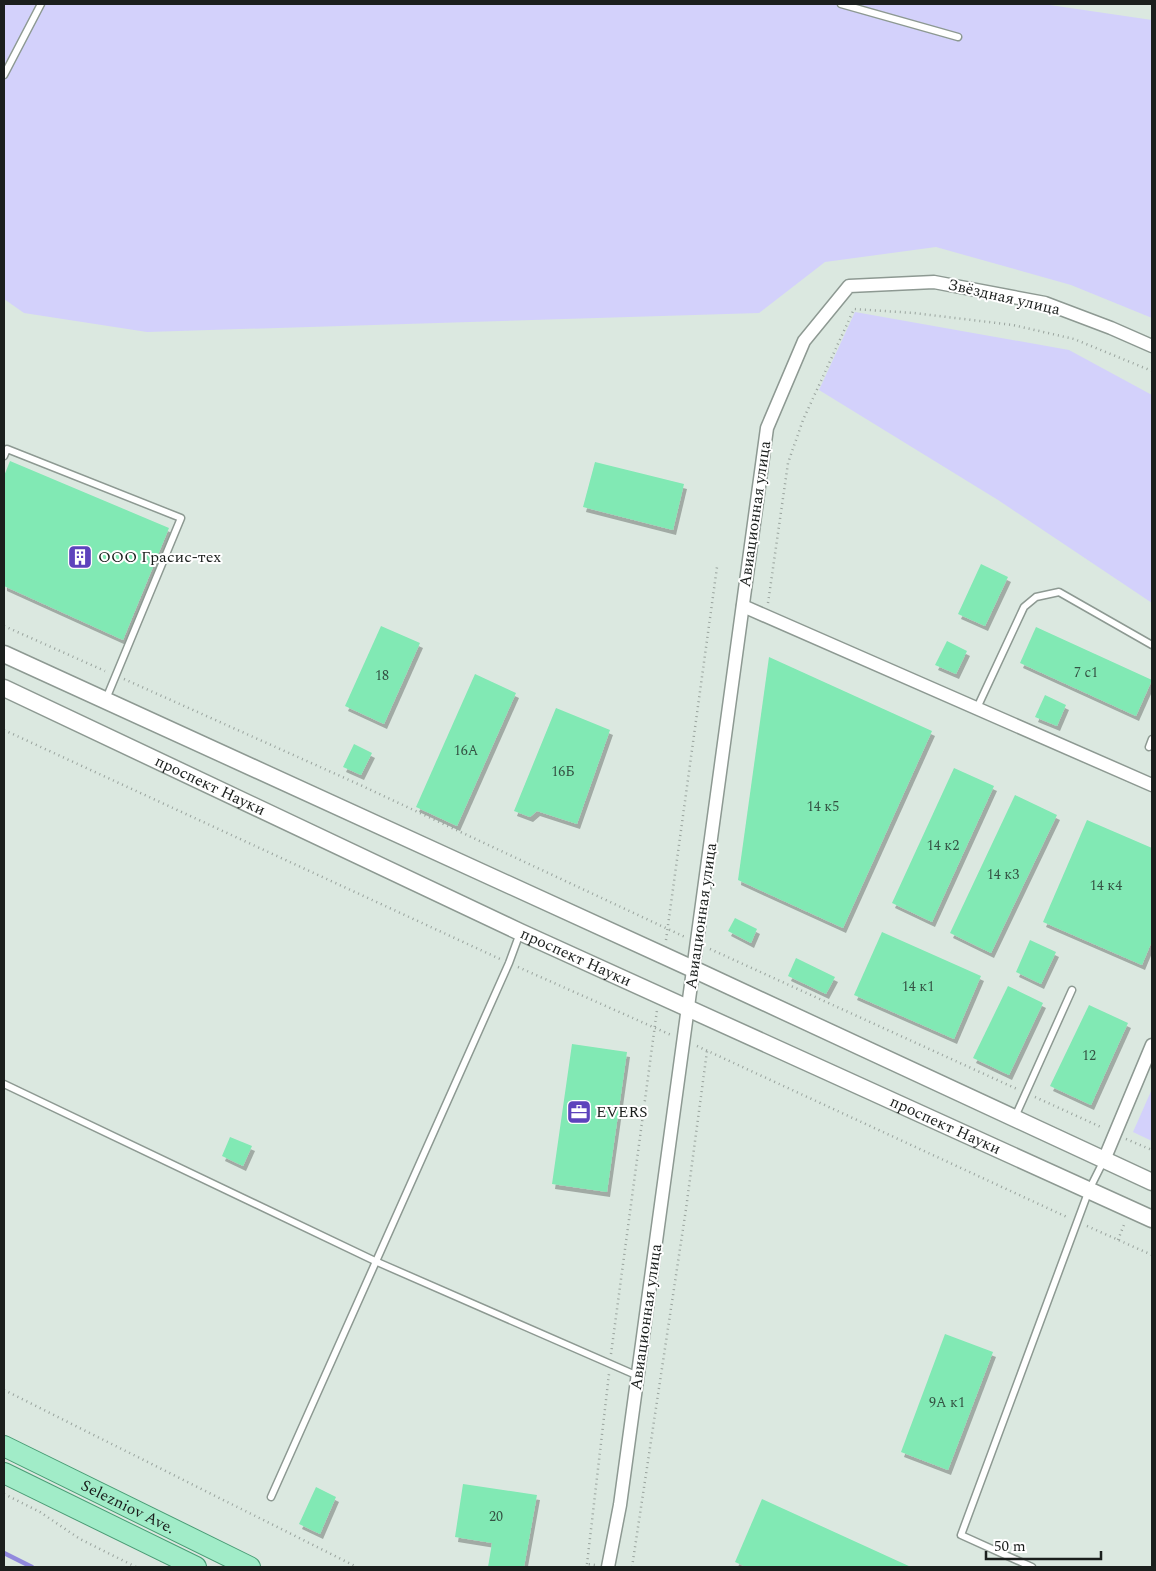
<svg xmlns="http://www.w3.org/2000/svg" width="1156" height="1571" viewBox="0 0 1156 1571" font-family="Spectral,serif">
	<style>
		.green { fill: #d3d1fb }
		.lines { fill: none; stroke-linecap: round; stroke-linejoin: round }
		.stream { stroke: #9189dd; stroke-width: 4.5 }
		.building { fill: #81e9b4; filter: url(#shadow) }
		.service-casing { stroke: #8d9992; stroke-width: 9 }
		.minor-casing { stroke: #8d9992; stroke-width: 15 }
		.tertiary-casing { stroke: #8d9992; stroke-width: 19 }
		.primary-casing { stroke: #4a9c75; stroke-width: 22 }
		.path { stroke: #99a39d; stroke-width: 2.5; stroke-dasharray: 1 4; stroke-linecap: butt }
		.service { stroke: #fff; stroke-width: 6 }
		.minor { stroke: #fff; stroke-width: 12 }
		.tertiary { stroke: #fff; stroke-width: 16 }
		.primary { stroke: #a1ecc8; stroke-width: 20 }
		.labels { text-anchor: middle; dominant-baseline: central; stroke-width: 4; stroke-linejoin: round; paint-order: stroke }
		.number-label { font-size: 14px; fill: #345243 }
		.street-label { font-size: 16px; fill: #1b1f1d; stroke: #fff }
		.poi-label { font-size: 16px; fill: #1b1f1d; stroke: #fff; text-anchor: start }
	</style>
	<defs>
		<filter id="shadow"><feDropShadow dx="3" dy="5" stdDeviation="0" flood-color="#0004"/></filter>
	</defs>
	<rect width="100%" height="100%" fill="#dbe8e0"/>
	<g class="green">
		<polygon points="4,4 1043,4 1152,20 1152,318 1071,285 936,247 825,262 759,313 147,332 24,313 4,299"/>
		<polygon points="855,312 1069,350 1152,395 1152,603 998,500 819,390"/>
		<polygon points="1152,1089 1152,1141 1133,1132"/>
	</g>
	<g class="lines">
		<polyline class="stream" points="4,1553 32,1567"/>
	</g>
	<g class="building">
		<polygon points="10,461 169,528 123,640 4,586 4,476"/>
		<polygon points="595,462 684,484 673,530 583,507"/>
		<polygon points="981,564 1008,577 985,626 958,614"/>
		<polygon points="381,626 420,643 384,724 345,706"/>
		<polygon points="1036,627 1152,680 1136,716 1020,663"/>
		<polygon points="947,641 967,651 956,674 935,665"/>
		<polygon points="769,657 932,731 843,928 738,880"/>
		<polygon points="475,674 516,693 457,826 416,807"/>
		<polygon points="1045,695 1066,705 1057,726 1035,717"/>
		<polygon points="556,708 610,730 577,824 537,811 530,817 514,811"/>
		<polygon points="354,744 372,753 361,775 343,767"/>
		<polygon points="954,768 994,786 932,922 892,903"/>
		<polygon points="1015,795 1057,815 991,953 950,933"/>
		<polygon points="1087,820 1152,848 1152,941 1142,965 1043,922"/>
		<polygon points="735,918 757,929 751,943 728,931"/>
		<polygon points="882,932 981,976 954,1039 854,995"/>
		<polygon points="1030,940 1056,952 1041,984 1016,972"/>
		<polygon points="796,958 835,977 826,994 788,976"/>
		<polygon points="1008,986 1043,1003 1009,1075 973,1058"/>
		<polygon points="1089,1005 1128,1023 1091,1105 1050,1086"/>
		<polygon points="572,1044 627,1052 607,1192 552,1184"/>
		<polygon points="230,1137 252,1146 243,1166 222,1156"/>
		<polygon points="945,1334 993,1352 948,1470 901,1452"/>
		<polygon points="463,1484 537,1495 524,1567 488,1567 492,1543 455,1537"/>
		<polygon points="316,1487 336,1497 320,1534 299,1524"/>
		<polygon points="762,1499 911,1567 746,1567 735,1562"/>
	</g>
	<g class="lines">
		<defs>
			<g id="service">
				<polyline points="841,4 958,37"/>
				<polyline points="4,75 41,4"/>
				<polyline points="4,456 7,449 181,518 106,699"/>
				<polyline points="977,708 1024,607 1036,597 1059,592 1152,645"/>
				<polyline points="1149,747 1152,739"/>
				<polyline points="4,1084 375,1261 638,1376"/>
				<polyline points="1015,1117 1072,990"/>
				<polyline points="271,1497 509,963 520,933"/>
				<polyline points="1032,1567 961,1535 1089,1190 1104,1160"/>
			</g>
			<g id="minor">
				<polyline points="743,606 1152,785"/>
				<polyline points="1104,1160 1152,1045"/>
				<polyline points="608,1567 620,1505 767,428 804,341 849,286 934,282 1045,303 1111,328 1152,346"/>
			</g>
			<g id="tertiary">
				<polyline points="4,654 693,969 1152,1182"/>
				<path id="s1" d="M 4,688 L 520,932 L 1152,1219"/>
			</g>
			<g id="primary">
				<path id="s2" d="M 4,1446 L 250,1567"/>
				<polyline points="4,1473 196,1567"/>
			</g>
		</defs>
		<use href="#service" class="service-casing"/>
		<use href="#minor" class="minor-casing"/>
		<use href="#tertiary" class="tertiary-casing"/>
		<use href="#primary" class="primary-casing"/>
		<g class="path">
			<polyline points="768,603 788,463 803,420 854,309 914,313 1013,325 1074,339 1152,371"/>
			<polyline points="4,626 105,671"/>
			<polyline points="124,679 358,784 685,937"/>
			<polyline points="4,730 500,959"/>
			<polyline points="666,940 717,567"/>
			<polyline points="710,949 1017,1089"/>
			<polyline points="518,967 671,1035"/>
			<polyline points="697,1046 1069,1218"/>
			<polyline points="1035,1097 1103,1128"/>
			<polyline points="1126,1139 1152,1150"/>
			<polyline points="1087,1226 1152,1255"/>
			<polyline points="1118,1240 1125,1222"/>
			<polyline points="611,1354 657,1010"/>
			<polyline points="4,1390 357,1567"/>
			<polyline points="4,1494 40,1512 80,1539 136,1567"/>
			<polyline points="587,1564 609,1374"/>
			<polyline points="586,1567 587,1564 595,1565"/>
			<polyline points="632,1567 686,1209 707,1051"/>
		</g>
		<use href="#service" class="service"/>
		<use href="#minor" class="minor"/>
		<use href="#tertiary" class="tertiary"/>
		<use href="#primary" class="primary"/>
	</g>
	<defs>
		<symbol id="building-square" viewBox="-11 -11 22 22"><rect x="-9" y="-9" width="18" height="18" rx="4" fill="#5d43bc" stroke="#fff"/><path d="M-4-6H4V6H1V3H-1V6H-4ZM-2.5-4.3h1.7v1.8h-1.7ZM.8-4.3h1.7v1.8H.8ZM-2.5-1h1.7V.8h-1.7ZM.8-1h1.7V.8H.8Z" fill="#fff"/></symbol>
		<symbol id="office-square" viewBox="-11 -11 22 22"><rect x="-9" y="-9" width="18" height="18" rx="4" fill="#5d43bc" stroke="#fff"/><path d="M-6-3h4V-5.5h4V-3h4V5H-6ZM-1-4.5V-3h2v-1.5ZM-6 0V1H6V0Z" fill="#fff"/></symbol>
	</defs>
	<g fill-rule="evenodd">
		<use href="#building-square" x="66" y="543" width="28" height="28"/>
		<use href="#office-square" x="565" y="1098" width="28" height="28"/>
	</g>
	<g class="labels">
		<g class="number-label">
			<text x="1086" y="672">7 с1</text>
			<text x="382" y="675">18</text>
			<text x="466" y="750">16А</text>
			<text x="563" y="771">16Б</text>
			<text x="823" y="806">14 к5</text>
			<text x="943" y="845">14 к2</text>
			<text x="1003" y="874">14 к3</text>
			<text x="1106" y="885">14 к4</text>
			<text x="918" y="986">14 к1</text>
			<text x="1089" y="1055">12</text>
			<text x="947" y="1402">9А к1</text>
			<text x="496" y="1516">20</text>
		</g>
		<g class="street-label">
			<text transform="translate(1004 297) rotate(13)">Звёздная улица</text>
			<text transform="translate(755 514) rotate(-82)">Авиационная улица</text>
			<text stroke="none"><textPath href="#s1" startOffset="228">проспект Науки</textPath></text>
			<text transform="translate(701 916) rotate(-82)">Авиационная улица</text>
			<text stroke="none"><textPath href="#s1" startOffset="632">проспект Науки</textPath></text>
			<text stroke="none"><textPath href="#s1" startOffset="1038">проспект Науки</textPath></text>
			<text transform="translate(646 1317) rotate(-82)">Авиационная улица</text>
			<text stroke="none"><textPath href="#s2" startOffset="138">Selezniov Ave.</textPath></text>
		</g>
		<g class="poi-label">
			<text x="98" y="557">ООО Грасис-тех</text>
			<text x="596" y="1112">EVERS</text>
		</g>
	</g>
	<rect width="1156" height="1571" fill="none" stroke="#1b1f1d" stroke-width="10"/>
	<path d="M986 1551v8h115v-8" fill="none" stroke="#1b1f1d" stroke-width="2.5"/>
	<text x="994" y="1551" font-size="15" fill="#1b1f1d" stroke="#ffffff" stroke-width="4" paint-order="stroke">50 m</text>
</svg>
